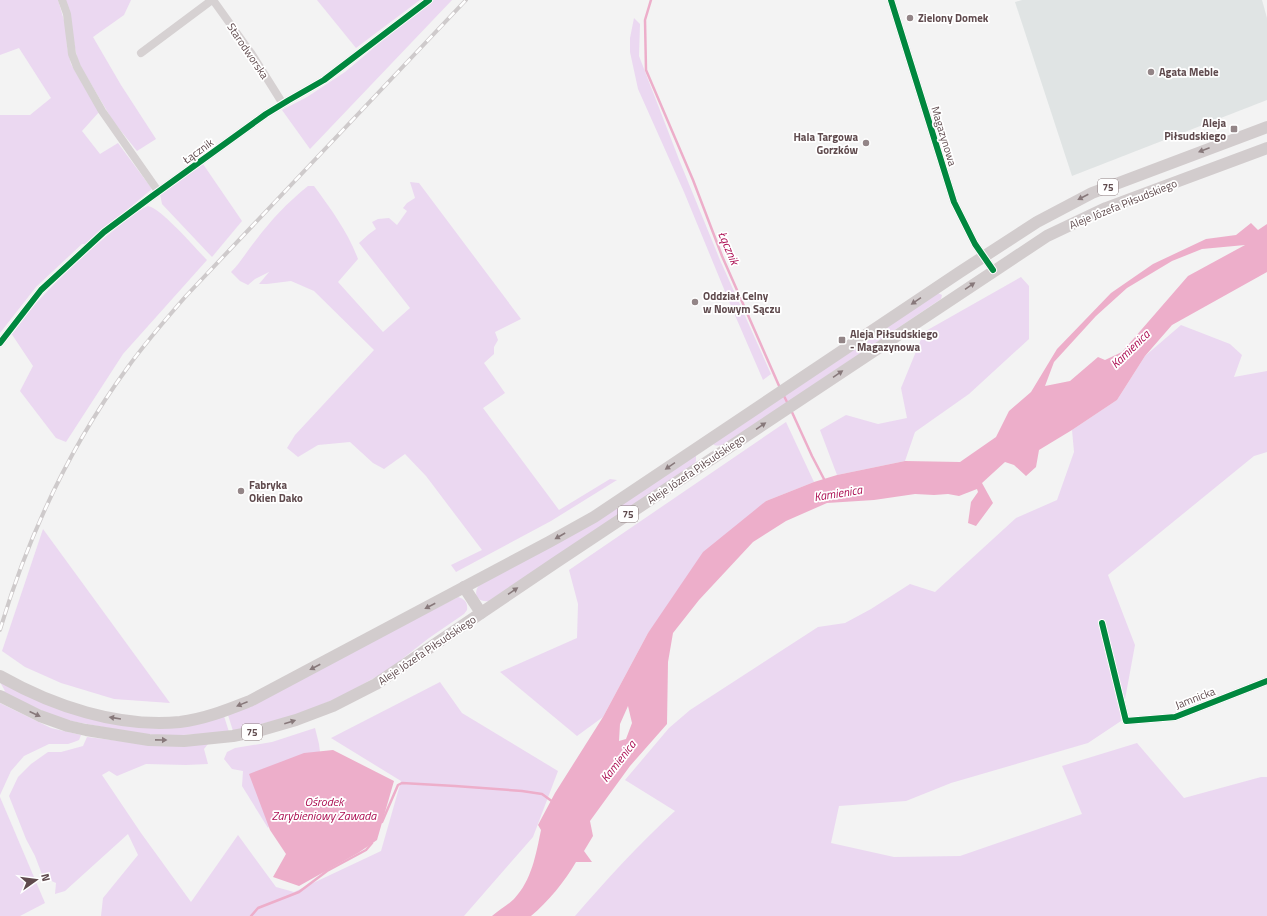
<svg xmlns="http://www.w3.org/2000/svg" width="1267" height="916" viewBox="0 0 1267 916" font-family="'Titillium Web',sans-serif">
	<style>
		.commercial { fill: #e0e4e4 }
		.green { fill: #ebd8f1 }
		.water { fill: #edaeca; fill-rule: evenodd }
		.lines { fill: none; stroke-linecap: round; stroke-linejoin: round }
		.stream { stroke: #edaeca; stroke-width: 2.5 }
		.street { stroke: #d6d1d2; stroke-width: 8 }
		.primary { stroke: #d2cccd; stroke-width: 12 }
		.rail-casing { stroke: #cecacb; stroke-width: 4 }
		.rail { stroke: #fff; stroke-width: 2.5; stroke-dasharray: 8; stroke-linecap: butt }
		.cycleway-casing { stroke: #fff; stroke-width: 8 }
		.cycleway { stroke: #00873e; stroke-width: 6 }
		.oneway { fill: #87787a }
		.poi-dot { fill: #938587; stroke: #fff; stroke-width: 1.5 }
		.labels { text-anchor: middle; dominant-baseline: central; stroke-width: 3.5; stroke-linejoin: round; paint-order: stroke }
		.shield { fill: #fff; stroke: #8f8082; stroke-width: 1 }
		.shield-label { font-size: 10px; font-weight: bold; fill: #5f4a4d }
		.poi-label { font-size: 11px; font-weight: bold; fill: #5f4a4d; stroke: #fff; text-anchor: start }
		.street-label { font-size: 11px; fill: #5f4a4d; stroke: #fff }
		.water-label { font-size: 12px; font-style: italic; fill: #ac0f53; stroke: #fff }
	</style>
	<rect width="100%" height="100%" fill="#f3f3f3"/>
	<polygon class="commercial" points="1022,0 1262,0 1267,18 1267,100 1072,176 1015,2"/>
	<g class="green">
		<polygon points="0,0 58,0 66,27 67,47 71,64 99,112 82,131 100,154 118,143 152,189 86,244 82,244 36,287 0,333 0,115 30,115 51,98 19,48 0,55"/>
		<polygon points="65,0 131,0 124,15 93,37 121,85 156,139 137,151 113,121 78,62"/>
		<polygon points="317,0 420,0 356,48"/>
		<polygon points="434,0 452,0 310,149 282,110 307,97 345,72 402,24"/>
		<polygon points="634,18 640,24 639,56 680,162 720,260 771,374 763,380 731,306 684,192 638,89 630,52 630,38"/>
		<polygon points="203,164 242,221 212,257 162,204 160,194"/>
		<path d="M 410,182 L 419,183 L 521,319 L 495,332 L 498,340 L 494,347 L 494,354 L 484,363 L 505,393 L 483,408 L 559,510 L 610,479 L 617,480 L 551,521 L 456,572 L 451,565 L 482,550 L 426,476 L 405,454 L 384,469 L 373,463 L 350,442 L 318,445 L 298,457 L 287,448 L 295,435 L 374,350 L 314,291 L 291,281 L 267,284 L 259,284 L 269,272 L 255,279 L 248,285 L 240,281 L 231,272 C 241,262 247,251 256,240 C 271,220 288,202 308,186 L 314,186 C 331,209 348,232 358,259 L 338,282 L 383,332 L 410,308 L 359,243 L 369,234 L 376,229 L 372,222 L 378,219 L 389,218 L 397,225 L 407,211 L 403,208 L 407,203 L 415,198 Z"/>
		<path d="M 148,206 C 162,209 195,248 207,260 L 123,354 L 66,442 L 56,438 L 20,391 L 33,366 L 11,333 C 39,297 73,264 108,235 C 121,224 133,213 148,206 Z"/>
		<polygon points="1021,277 1029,286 1029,339 969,394 915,432 905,461 837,475 820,430 846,415 878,424 907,418 901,388 924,332"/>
		<path d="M 938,293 L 942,295 L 941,299 L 725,444 C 721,445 716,447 713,444 Z"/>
		<path d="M 1181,325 L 1230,344 L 1242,355 L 1234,377 L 1267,371 L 1267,452 L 1254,456 L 1108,575 L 1135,645 L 1121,721 L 1088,743 L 951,783 L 906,801 L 839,806 L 831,843 L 894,857 L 960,856 L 1082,814 L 1062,766 L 1137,743 L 1184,798 L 1261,777 L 1267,777 L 1267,916 L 575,916 C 607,879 639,844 675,811 L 625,780 L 669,728 L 690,710 L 818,627 L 845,623 L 871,609 L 910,584 L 935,592 L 1016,518 L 1057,500 L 1074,452 L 1072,430 L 1117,400 L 1145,356 Z"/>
		<polygon points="786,422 814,482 766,501 648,633 603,717 577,736 500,672 577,638 578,604 569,570"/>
		<path d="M 696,454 L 696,461 L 694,464 L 489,601 C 477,603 472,593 480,584 Z"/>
		<polygon points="43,529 170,703 114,699 61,683 25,667 2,651"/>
		<path d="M 458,597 C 465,599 468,603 467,610 L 464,614 L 429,638 L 388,670 L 344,695 L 298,715 L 233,731 L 228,715 Z"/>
		<polygon points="0,682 114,722 224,716 229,732 167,736 136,733 60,719 0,691 5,691"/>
		<polygon points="440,682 462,713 558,771 533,837 464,916 101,916 103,898 138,855 128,834 65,891 55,894 56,883 43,877 35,856 26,839 9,796 18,777 31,764 48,752 61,752 83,746 87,737 137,743 208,744 204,749 208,764 186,765 146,764 117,776 109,771 102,775 141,833 191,902 238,835 276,887 294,892 381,851 401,781 331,738"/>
		<polygon points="0,703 51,728 81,735 79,740 74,742 68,744 49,744 24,756 11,771 0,795"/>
		<polygon points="315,728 319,744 321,760 279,809 268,828 242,786 243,771 232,769 224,759 227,752 235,748 272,742"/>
		<polygon points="0,797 45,903 20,916 0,916"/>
	</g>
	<g class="water">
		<path d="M 1251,223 L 1258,230 L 1267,224 L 1267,272 L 1172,325 L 1145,356 L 1117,400 L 1072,430 L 1039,450 L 1036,467 L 1026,476 L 1014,465 L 1005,462 L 982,483 L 993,503 L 976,526 L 968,523 L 971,502 L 978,492 L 977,489 L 959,496 L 948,494 L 934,495 L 915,494 L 874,500 L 827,503 L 786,521 L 753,542 L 699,600 L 673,633 L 668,662 L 667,724 L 630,766 L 590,821 L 593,836 L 584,851 L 592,862 L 576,862 C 565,881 548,902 531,916 L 492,916 C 499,910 508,905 514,899 C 532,880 536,854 541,830 L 538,825 L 555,793 L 603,717 L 648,633 L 703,552 L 766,501 L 814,482 L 837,475 L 905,461 L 960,462 L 996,437 L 1009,411 L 1031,392 L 1057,349 L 1111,293 L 1153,264 L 1206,239 L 1236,235 ZM 1245,245 L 1188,276 L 1122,352 L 1105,360 L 1098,357 L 1070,381 L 1045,386 L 1054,362 L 1096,316 L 1127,288 L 1172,261 L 1202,249 ZM 628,706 L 632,723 L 626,739 L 619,741 L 620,724 Z"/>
		<polygon points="333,750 394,781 377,840 358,853 299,886 273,877 286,854 270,830 249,774 304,753"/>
	</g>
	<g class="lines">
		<g class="stream">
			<polyline points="651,0 645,20 646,70 693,180 722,256 780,388"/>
			<polyline points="783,394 788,404"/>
			<polyline points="791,410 812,456 825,481"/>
			<polyline points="382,822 398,785 402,783 455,786 522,791 542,794 553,802"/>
			<polyline points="251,916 258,908 299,892 327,871 366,850 372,843"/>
		</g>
		<g class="street">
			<polyline points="62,0 67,14 72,54 77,67 102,111 158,191"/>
			<polyline points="213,0 251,53 283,104"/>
			<polyline points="891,0 954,202 975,244 993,270"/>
			<polyline points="141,53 212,0"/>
			<polyline points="0,343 41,290 104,232 151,197 266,114 289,100 324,80 429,0"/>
			<polyline points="1102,623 1126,721 1175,717 1267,681"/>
		</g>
		<g class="primary">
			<polyline points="464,587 481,613"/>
			<path d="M 0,676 C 53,706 118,728 180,722 C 205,719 227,710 250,701 L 549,542 L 594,517 L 960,272 L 1037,222 L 1092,193 L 1267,127"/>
			<polyline points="0,696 40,716 68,726 86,730 149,740 184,741 233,736 258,731 296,720 333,706 376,684 555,563 1047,236 1106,208 1267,148"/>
		</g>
		<defs>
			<path id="rail" d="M 0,630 C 28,536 70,446 128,367 C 146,342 166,319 186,296 L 466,0"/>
		</defs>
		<use href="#rail" class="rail-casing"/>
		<use href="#rail" class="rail"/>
		<defs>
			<g id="cycleway">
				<polyline points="891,0 954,202 975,244 993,270"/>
				<polyline points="0,343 41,290 104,232 151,197 266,114 289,100 324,80 429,0"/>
				<polyline points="1102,623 1126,721 1175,717 1267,681"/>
			</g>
		</defs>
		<use href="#cycleway" class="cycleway-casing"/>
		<use href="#cycleway" class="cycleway"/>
	</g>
	<defs><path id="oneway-solid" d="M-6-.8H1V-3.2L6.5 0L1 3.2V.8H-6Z"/></defs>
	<g class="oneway">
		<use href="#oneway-solid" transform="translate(1204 150) rotate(159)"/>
		<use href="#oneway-solid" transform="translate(1083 197) rotate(153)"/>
		<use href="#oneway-solid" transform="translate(970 286) rotate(-34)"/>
		<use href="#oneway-solid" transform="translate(916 301) rotate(146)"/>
		<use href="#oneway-solid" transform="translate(838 374) rotate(-34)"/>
		<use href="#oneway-solid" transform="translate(761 426) rotate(-34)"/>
		<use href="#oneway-solid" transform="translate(670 466) rotate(146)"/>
		<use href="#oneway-solid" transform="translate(560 536) rotate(150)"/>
		<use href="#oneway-solid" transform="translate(513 591) rotate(-34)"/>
		<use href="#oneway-solid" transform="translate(430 606) rotate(152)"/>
		<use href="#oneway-solid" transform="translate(315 667) rotate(152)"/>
		<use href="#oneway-solid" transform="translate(242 704) rotate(158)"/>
		<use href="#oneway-solid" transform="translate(35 714) rotate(25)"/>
		<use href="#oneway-solid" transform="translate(115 718) rotate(-171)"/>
		<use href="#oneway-solid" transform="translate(290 722) rotate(-17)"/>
		<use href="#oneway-solid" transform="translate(161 740) rotate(1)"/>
	</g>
	<g class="poi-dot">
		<circle cx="910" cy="18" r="4"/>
		<circle cx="1151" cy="72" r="4"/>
		<rect x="1230" y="125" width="8" height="8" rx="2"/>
		<circle cx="866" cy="143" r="4"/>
		<circle cx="695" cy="302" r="4"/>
		<rect x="838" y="336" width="8" height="8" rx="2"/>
		<circle cx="241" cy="491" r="4"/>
	</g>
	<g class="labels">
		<g class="shield">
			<rect x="1098" y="179" width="20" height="16" rx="3"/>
			<rect x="618" y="506" width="20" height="16" rx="3"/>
			<rect x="242" y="724" width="20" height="16" rx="3"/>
		</g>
		<g class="shield-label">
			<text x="1108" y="187">75</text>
			<text x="628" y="514">75</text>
			<text x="252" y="732">75</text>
		</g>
		<g class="poi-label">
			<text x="918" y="18">Zielony Domek</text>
			<text x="1159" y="72">Agata Meble</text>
			<text x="1226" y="123" text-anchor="end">Aleja<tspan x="1226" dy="13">Piłsudskiego</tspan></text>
			<text x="858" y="137" text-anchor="end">Hala Targowa<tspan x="858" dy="13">Gorzków</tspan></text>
			<text x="703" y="296">Oddział Celny<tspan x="703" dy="13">w Nowym Sączu</tspan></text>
			<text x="850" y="334">Aleja Piłsudskiego<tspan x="850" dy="13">- Magazynowa</tspan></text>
			<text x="249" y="485">Fabryka<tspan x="249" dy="13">Okien Dako</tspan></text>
		</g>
		<g class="street-label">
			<text transform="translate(248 51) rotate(56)">Starodworska</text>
			<text transform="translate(944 136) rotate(73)">Magazynowa</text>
			<text transform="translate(198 151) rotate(-36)">Łącznik</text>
			<text transform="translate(1123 204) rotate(-22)">Aleje Józefa Piłsudskiego</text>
			<text transform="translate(696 469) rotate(-34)">Aleje Józefa Piłsudskiego</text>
			<text transform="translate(427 650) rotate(-34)">Aleje Józefa Piłsudskiego</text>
			<text transform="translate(1195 698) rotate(-21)">Jamnicka</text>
		</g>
		<g class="water-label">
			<text transform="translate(729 248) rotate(67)">Łącznik</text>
			<text transform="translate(1130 349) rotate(-44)">Kamienica</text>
			<text transform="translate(838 493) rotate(-9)">Kamienica</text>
			<text transform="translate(618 761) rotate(-52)">Kamienica</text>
			<text x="324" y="801">Ośrodek<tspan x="324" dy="14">Zarybieniowy Zawada</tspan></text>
		</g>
	</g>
	<g transform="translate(36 880) rotate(76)" stroke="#ffffff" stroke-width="3" paint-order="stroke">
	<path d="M0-3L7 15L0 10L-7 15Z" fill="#5f4a4d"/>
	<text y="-6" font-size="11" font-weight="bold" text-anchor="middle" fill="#5f4a4d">N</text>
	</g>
</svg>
